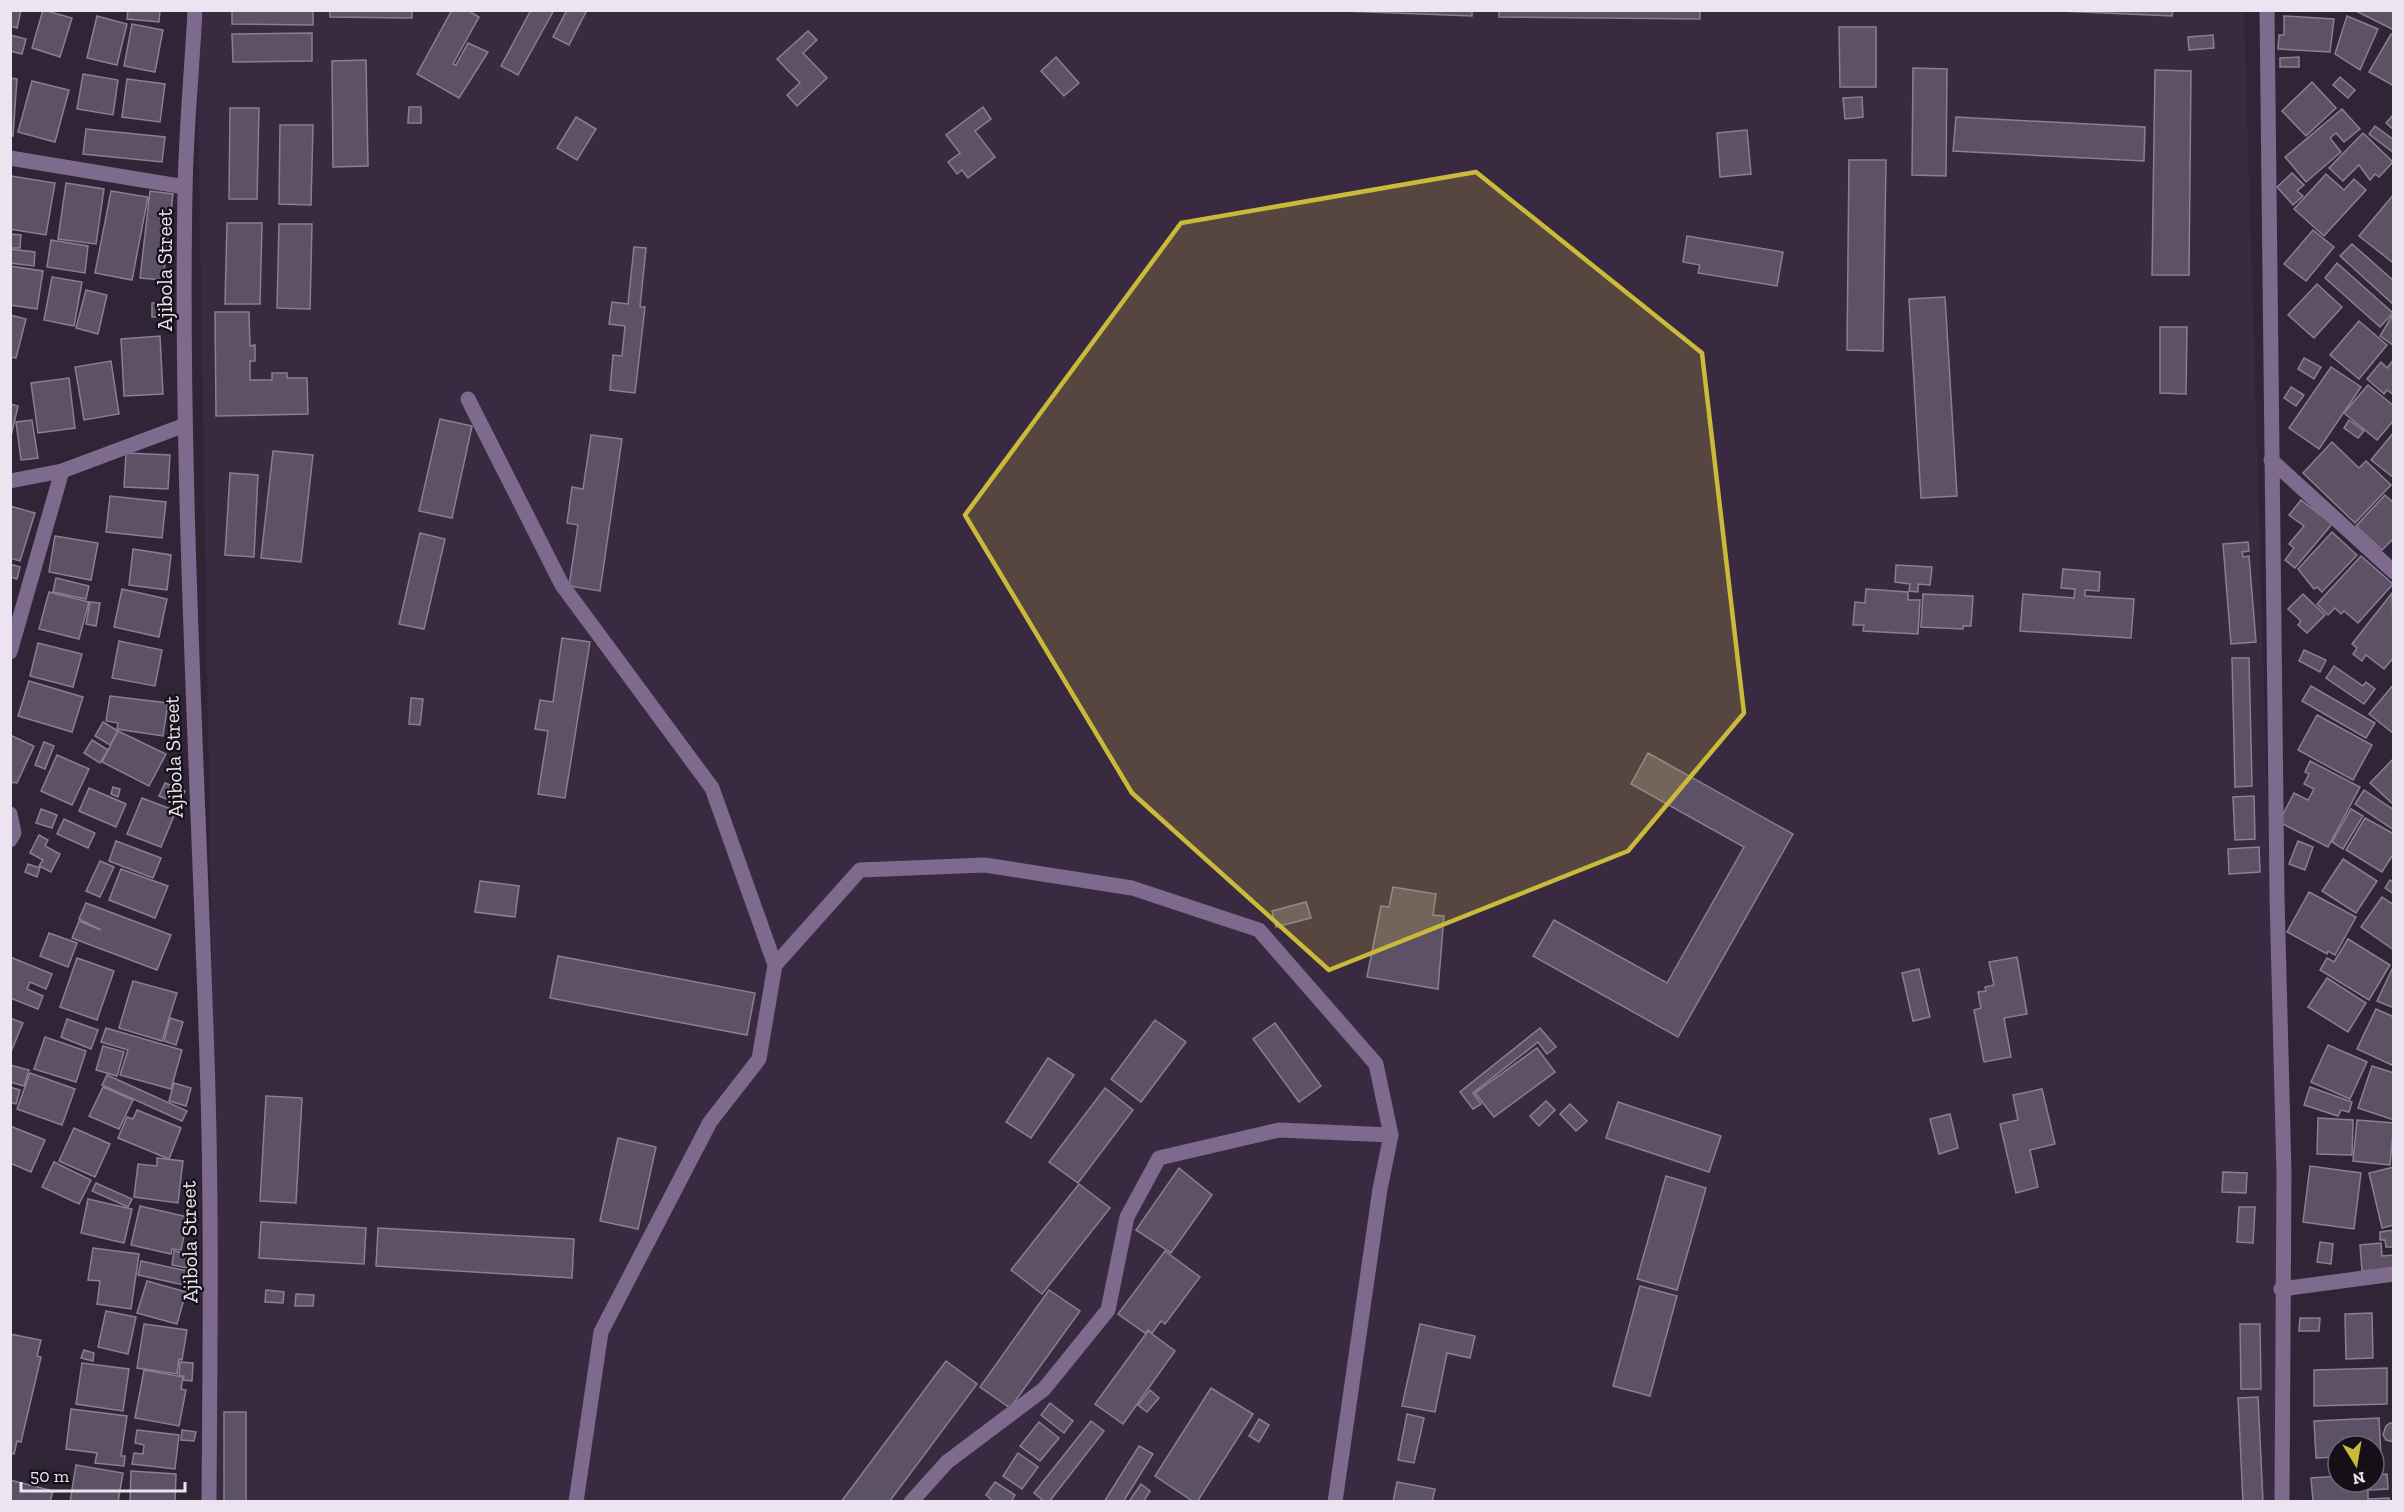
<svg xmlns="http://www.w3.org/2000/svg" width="2404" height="1512" viewBox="0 0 2404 1512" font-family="'Zilla Slab',serif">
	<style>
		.built { fill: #392a42 }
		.building { fill: #5d5165; stroke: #8b7e94; stroke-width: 1.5 }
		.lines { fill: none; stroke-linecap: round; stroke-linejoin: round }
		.minor { stroke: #7e6a8c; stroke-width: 15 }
		.marked { fill: #cbba39; fill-opacity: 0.2; stroke: #cbba39; stroke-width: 4.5; stroke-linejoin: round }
		.labels { text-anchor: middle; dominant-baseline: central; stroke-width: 4.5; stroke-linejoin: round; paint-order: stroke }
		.street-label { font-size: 21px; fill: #ece5f1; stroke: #151018 }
	</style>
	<rect width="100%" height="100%" fill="#302537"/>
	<polygon class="built" points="204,11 2244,11 2288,1501 217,1501 218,1326 197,47"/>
	<g class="building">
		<polygon points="10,10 21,10 17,28 10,26"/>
		<polygon points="43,10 72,18 60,57 32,48"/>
		<polygon points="128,10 160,10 159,22 127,19"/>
		<polygon points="232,10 313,10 313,25 232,24"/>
		<polygon points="330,10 412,10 412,18 330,17"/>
		<polygon points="452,10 467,10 479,17 453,64 456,65 468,43 488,52 459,98 417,74"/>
		<polygon points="531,10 554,10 518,75 501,66"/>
		<polygon points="567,10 587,10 569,45 553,37"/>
		<polygon points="1317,10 1472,10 1472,16"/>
		<polygon points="1499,10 1700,10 1700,19 1499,17"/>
		<polygon points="2037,10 2173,10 2172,16"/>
		<polygon points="2354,10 2394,10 2394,25 2392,29"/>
		<polygon points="97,16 127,24 117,65 87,58"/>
		<polygon points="2284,16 2334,19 2330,52 2278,49 2279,35 2284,35"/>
		<polygon points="2347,16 2378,29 2360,70 2335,54"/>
		<polygon points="132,24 163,30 155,72 124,66"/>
		<polygon points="1839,27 1876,27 1876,87 1840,87"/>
		<polygon points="808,31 817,40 803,53 827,78 797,106 787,95 800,83 777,59"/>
		<polygon points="312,33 312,61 233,62 232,34"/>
		<polygon points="2391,34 2394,36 2394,86 2369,72"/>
		<polygon points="10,35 26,39 22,54 10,51"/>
		<polygon points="2213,35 2214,48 2189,50 2188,37"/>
		<polygon points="1056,57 1079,83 1064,96 1041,71"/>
		<polygon points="2299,57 2299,67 2280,67 2280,58"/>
		<polygon points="366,60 368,166 333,167 332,61"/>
		<polygon points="1913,68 1947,69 1946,176 1912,175"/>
		<polygon points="2155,70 2191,71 2189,275 2152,275"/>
		<polygon points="83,74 118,80 113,115 77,109"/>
		<polygon points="2340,77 2355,90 2348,98 2333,85"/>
		<polygon points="10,78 17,79 13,136 10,136"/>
		<polygon points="127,79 165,84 160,122 122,117"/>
		<polygon points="32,81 69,90 55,142 18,132"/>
		<polygon points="2312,82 2336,108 2306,136 2282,111"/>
		<polygon points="1862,97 1863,117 1845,119 1843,98"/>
		<polygon points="409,107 421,107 421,123 408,123"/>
		<polygon points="983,107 991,119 975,131 995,157 968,178 962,170 957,174 948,162 960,153 946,135"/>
		<polygon points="230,108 259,108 257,199 229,199"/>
		<polygon points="2342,109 2360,129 2344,142 2336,133 2330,138 2341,152 2306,182 2285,157"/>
		<polygon points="2394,114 2394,130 2386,123"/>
		<polygon points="576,117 596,129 577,160 557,148"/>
		<polygon points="1956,117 2145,127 2144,161 1953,151"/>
		<polygon points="280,125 313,125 311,205 279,204"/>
		<polygon points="2375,126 2394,140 2394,153 2369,134"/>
		<polygon points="86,129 165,137 162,162 83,154"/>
		<polygon points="1747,130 1751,174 1720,177 1717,133"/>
		<polygon points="2363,133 2393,162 2379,177 2375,174 2370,180 2359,165 2343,181 2329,168"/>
		<polygon points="1849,160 1886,160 1883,351 1847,350"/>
		<polygon points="2292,173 2304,185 2297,191 2303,196 2293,205 2277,187"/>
		<polygon points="2326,174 2344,190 2354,179 2366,190 2324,236 2294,209"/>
		<polygon points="11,176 55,183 46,235 10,229"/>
		<polygon points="66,183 104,189 96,244 58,239"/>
		<polygon points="111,191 148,197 132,280 95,273"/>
		<polygon points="150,191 173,194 163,280 140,278"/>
		<polygon points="2394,194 2394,260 2392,262 2359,236"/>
		<polygon points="227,223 262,223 260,304 225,304"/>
		<polygon points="279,224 312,224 310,309 277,308"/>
		<polygon points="2313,230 2334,247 2306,281 2284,264"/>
		<polygon points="10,234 21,235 20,248 10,248"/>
		<polygon points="1687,236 1783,252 1777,286 1698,273 1700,265 1683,262"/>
		<polygon points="51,240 88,246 85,273 47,267"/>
		<polygon points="2352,244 2394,281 2394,305 2340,256"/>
		<polygon points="634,247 646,248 640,307 645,307 635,393 610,390 613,355 622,356 625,326 609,324 612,302 628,304"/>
		<polygon points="10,249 35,252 34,266 10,263"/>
		<polygon points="2337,263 2393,313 2380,327 2325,278"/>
		<polygon points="10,266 43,271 37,309 10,305"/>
		<polygon points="52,277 82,282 74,326 44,320"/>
		<polygon points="2317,284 2342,307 2314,338 2288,315"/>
		<polygon points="86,290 107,295 98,334 76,328"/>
		<polygon points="1945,297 1957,496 1921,498 1909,299"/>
		<polygon points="152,303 170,303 171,317 152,317"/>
		<polygon points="215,312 249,312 250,346 255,345 255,361 250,361 250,380 272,380 272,373 287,373 287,378 307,378 308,414 216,416"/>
		<polygon points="2394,313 2394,344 2393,345 2380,336"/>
		<polygon points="10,315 26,319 16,358 10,357"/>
		<polygon points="2359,321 2387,345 2359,379 2330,355"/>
		<polygon points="2160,327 2187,327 2186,394 2160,393"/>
		<polygon points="160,336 163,394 124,396 121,339"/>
		<polygon points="2304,358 2321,367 2314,379 2298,369"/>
		<polygon points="2394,359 2394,395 2387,390 2384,394 2367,379 2381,362 2387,368"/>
		<polygon points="111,361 119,414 84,420 75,367"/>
		<polygon points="2331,367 2361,387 2319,449 2289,428"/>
		<polygon points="69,378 75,428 38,433 31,383"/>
		<polygon points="2368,385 2394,406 2394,420 2377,440 2344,413"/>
		<polygon points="2291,387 2304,395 2296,406 2284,398"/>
		<polygon points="10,404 18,406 10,441"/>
		<polygon points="440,419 472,426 452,518 419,511"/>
		<polygon points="32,420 38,458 21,460 16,422"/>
		<polygon points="2349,420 2364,431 2358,438 2344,428"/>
		<polygon points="2394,432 2394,478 2371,460"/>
		<polygon points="591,435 622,439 600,591 569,586 578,525 567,523 572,487 583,489"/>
		<polygon points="2332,442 2359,468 2366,461 2391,485 2355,523 2303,473"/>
		<polygon points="273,451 313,455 301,562 261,558"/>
		<polygon points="126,453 170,455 168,489 124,487"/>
		<polygon points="230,473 258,475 254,557 225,555"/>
		<polygon points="2385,495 2394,503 2394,538 2382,550 2356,526"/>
		<polygon points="110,496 166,502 162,538 106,532"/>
		<polygon points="2301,500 2332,524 2295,568 2285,560 2294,548 2289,544 2304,526 2289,515"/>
		<polygon points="10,506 35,513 20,561 10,558"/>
		<polygon points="2332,532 2357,555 2322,592 2317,587 2314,589 2298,569"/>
		<polygon points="420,533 445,539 424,629 399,624"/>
		<polygon points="55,536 98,543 91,580 49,572"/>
		<polygon points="2248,542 2249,551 2242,552 2243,557 2249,556 2256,642 2231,644 2223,544"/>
		<polygon points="133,549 171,555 167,590 129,585"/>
		<polygon points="2361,556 2393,584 2358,623 2344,611 2341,614 2335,608 2328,615 2317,604"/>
		<polygon points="10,564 20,567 17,579 10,577"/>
		<polygon points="1896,565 1932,567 1930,585 1918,584 1918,592 1909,591 1910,584 1895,582"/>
		<polygon points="2063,569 2100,572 2099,591 2085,590 2085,596 2134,599 2131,638 2020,631 2023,594 2074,598 2075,589 2061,588"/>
		<polygon points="56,578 89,586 86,599 53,592"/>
		<polygon points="122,589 167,599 159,637 114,627"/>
		<polygon points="1866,589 1908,592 1908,600 1920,600 1918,634 1863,631 1864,625 1853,625 1855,602 1865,603"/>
		<polygon points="49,592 89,602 79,639 39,629"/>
		<polygon points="2392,593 2394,657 2384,669 2366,655 2362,661 2353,654 2357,648 2352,644"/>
		<polygon points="1923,594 1973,596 1971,626 1963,626 1963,629 1921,627"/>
		<polygon points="2303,594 2325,615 2307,633 2298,625 2301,621 2288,609"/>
		<polygon points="90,602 100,603 96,626 86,624"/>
		<polygon points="562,638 590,642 565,798 538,794 548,731 535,729 540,700 553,702"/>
		<polygon points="119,641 162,650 155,686 112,678"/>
		<polygon points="38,643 82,654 73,687 30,676"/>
		<polygon points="2304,650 2326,660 2320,672 2299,661"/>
		<polygon points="2232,658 2249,658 2252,786 2235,787"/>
		<polygon points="2334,666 2363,686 2366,682 2375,689 2364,704 2326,678"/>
		<polygon points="29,681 83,697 72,732 18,716"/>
		<polygon points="2394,684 2394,734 2369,714"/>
		<polygon points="2311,686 2375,723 2366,738 2302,701"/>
		<polygon points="110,696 168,703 163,736 117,729 118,723 106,721"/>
		<polygon points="411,698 423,699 420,725 409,724"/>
		<polygon points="2317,715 2372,745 2353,780 2298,750"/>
		<polygon points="103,722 118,731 110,745 95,736"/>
		<polygon points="118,731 166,754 149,786 102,762"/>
		<polygon points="10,735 34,746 17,783 10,782"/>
		<polygon points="92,740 108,750 100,763 84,753"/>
		<polygon points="44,742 54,746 45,769 35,765"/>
		<polygon points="1648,753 1793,834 1678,1037 1533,956 1554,920 1667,983 1744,847 1631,784"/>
		<polygon points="57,755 89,769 72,805 41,791"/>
		<polygon points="2394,758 2394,805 2370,783"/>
		<polygon points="2310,761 2360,787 2328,847 2279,822 2294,793 2308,800 2314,789 2304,784 2309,774 2305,772"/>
		<polygon points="165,783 185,791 179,804 159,796"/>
		<polygon points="113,787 120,789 118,797 111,794"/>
		<polygon points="89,788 126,804 116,827 79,811"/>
		<polygon points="2364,790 2394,810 2394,830 2355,804"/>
		<polygon points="2254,796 2255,839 2235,840 2233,797"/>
		<polygon points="142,798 176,811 161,847 127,834"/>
		<polygon points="41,809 57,815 52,828 36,823"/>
		<polygon points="2351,809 2363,816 2343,849 2332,842"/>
		<polygon points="2365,818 2394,834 2394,853 2382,872 2346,850"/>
		<polygon points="64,819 95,833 88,848 57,834"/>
		<polygon points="39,835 48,840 45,846 60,854 51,872 39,866 43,860 30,853"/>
		<polygon points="116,841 161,858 153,878 109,861"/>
		<polygon points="2298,841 2313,847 2305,870 2289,864"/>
		<polygon points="2259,847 2260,872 2229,874 2228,849"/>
		<polygon points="2343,859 2377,881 2356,913 2322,891"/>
		<polygon points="100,861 114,867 100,897 86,891"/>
		<polygon points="28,864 40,868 37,877 25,872"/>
		<polygon points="121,869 168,886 155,918 109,900"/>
		<polygon points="2390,880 2394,882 2394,894 2385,888"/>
		<polygon points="480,881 519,886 515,917 475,912"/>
		<polygon points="1393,887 1436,894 1433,915 1444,916 1438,989 1367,977 1381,906 1389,907"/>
		<polygon points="2309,892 2356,917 2335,955 2328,951 2327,954 2287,932"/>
		<polygon points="2382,897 2394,905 2394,950 2361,927"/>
		<polygon points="1306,902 1311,918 1276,927 1272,911"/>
		<polygon points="86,903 171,935 157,970 72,938 79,921 101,930 79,919"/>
		<polygon points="49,933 77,943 68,967 40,956"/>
		<polygon points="2348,939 2390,965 2369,1000 2320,970 2327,958 2334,962"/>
		<polygon points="558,956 755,993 747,1035 550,998"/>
		<polygon points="10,957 52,974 46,989 30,982 27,989 43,996 38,1009 10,998"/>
		<polygon points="2017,957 2027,1014 2004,1018 2011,1057 1984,1062 1974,1010 1981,1008 1978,992 1986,991 1985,987 1994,985 1989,962"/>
		<polygon points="77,958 114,971 97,1020 60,1007"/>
		<polygon points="2394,965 2394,1008 2377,1001"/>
		<polygon points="1919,969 1930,1017 1913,1021 1902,973"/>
		<polygon points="2327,978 2366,1003 2348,1032 2308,1007"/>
		<polygon points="133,981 177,993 162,1041 119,1028"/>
		<polygon points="2376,1009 2394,1017 2394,1066 2357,1049"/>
		<polygon points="10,1018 23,1023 10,1054"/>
		<polygon points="170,1018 183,1022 176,1045 164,1041"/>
		<polygon points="67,1019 98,1030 91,1049 61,1037"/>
		<polygon points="1155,1020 1186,1042 1141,1102 1111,1079"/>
		<polygon points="1275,1023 1321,1086 1299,1102 1253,1039"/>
		<polygon points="106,1028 182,1050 171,1089 120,1075 128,1050 101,1042"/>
		<polygon points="1540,1028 1556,1047 1547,1054 1538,1042 1473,1093 1481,1104 1473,1109 1460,1092"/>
		<polygon points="45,1037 86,1051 76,1082 34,1069"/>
		<polygon points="2328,1045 2367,1062 2350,1099 2311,1082"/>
		<polygon points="103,1046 124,1052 117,1076 96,1070"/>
		<polygon points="1537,1048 1555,1072 1494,1117 1475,1093"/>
		<polygon points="1048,1058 1074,1075 1031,1138 1006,1122"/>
		<polygon points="10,1065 29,1070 24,1086 10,1082"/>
		<polygon points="2372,1066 2394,1073 2394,1120 2358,1108"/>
		<polygon points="30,1073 75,1089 62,1125 17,1109"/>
		<polygon points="107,1075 187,1111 182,1121 102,1085"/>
		<polygon points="174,1083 191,1088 186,1106 169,1101"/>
		<polygon points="10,1087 20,1090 16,1104 10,1102"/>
		<polygon points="103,1087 133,1100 119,1129 89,1116"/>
		<polygon points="2310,1087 2352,1102 2349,1112 2341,1110 2338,1116 2304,1105"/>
		<polygon points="1105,1088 1133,1110 1078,1183 1049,1162"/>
		<polygon points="2042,1089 2055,1144 2030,1150 2038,1187 2016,1193 2000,1124 2018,1120 2013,1095"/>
		<polygon points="266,1096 302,1098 296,1203 260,1201"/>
		<polygon points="1546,1101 1555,1110 1539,1126 1530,1116"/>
		<polygon points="1618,1102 1721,1136 1709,1172 1606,1138"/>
		<polygon points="1570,1104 1587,1121 1576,1131 1560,1114"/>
		<polygon points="137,1110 181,1128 169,1159 118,1138 127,1117 133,1119"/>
		<polygon points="1950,1114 1958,1148 1939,1154 1930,1119"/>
		<polygon points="2318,1118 2353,1120 2352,1155 2317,1154"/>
		<polygon points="2357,1120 2394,1123 2390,1165 2353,1161"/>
		<polygon points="10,1126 45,1140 31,1172 10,1163"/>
		<polygon points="74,1128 110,1144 95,1177 59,1161"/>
		<polygon points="618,1138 656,1147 638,1229 600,1221"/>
		<polygon points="157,1158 183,1161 178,1203 134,1197 138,1164 157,1166"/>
		<polygon points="54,1162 91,1180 79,1204 42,1187"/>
		<polygon points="2310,1166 2361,1173 2354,1229 2303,1222"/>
		<polygon points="2394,1167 2394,1225 2382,1228 2369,1173"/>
		<polygon points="1179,1168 1212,1195 1171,1253 1136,1230"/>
		<polygon points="2223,1172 2247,1173 2246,1193 2222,1192"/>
		<polygon points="1666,1176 1706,1188 1677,1290 1637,1279"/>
		<polygon points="96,1183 132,1199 128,1207 92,1191"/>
		<polygon points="1079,1184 1110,1208 1042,1294 1011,1270"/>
		<polygon points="88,1199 132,1209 124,1243 81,1233"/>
		<polygon points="140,1206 188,1217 181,1250 172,1249 171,1254 131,1245"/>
		<polygon points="2239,1207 2255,1207 2253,1243 2237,1242"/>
		<polygon points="261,1222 366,1228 364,1264 259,1258"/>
		<polygon points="378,1228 574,1239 572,1278 376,1266"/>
		<polygon points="2394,1230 2394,1247 2386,1247 2385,1240 2380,1240 2380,1232"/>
		<polygon points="2320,1242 2333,1244 2331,1264 2317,1262"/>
		<polygon points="2381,1243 2382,1256 2394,1255 2394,1269 2362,1271 2360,1245"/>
		<polygon points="93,1248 139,1254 131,1309 97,1304 100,1281 88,1280"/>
		<polygon points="174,1251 195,1255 192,1269 172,1265"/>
		<polygon points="1165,1251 1200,1277 1165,1324 1161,1321 1152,1333 1148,1330 1145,1333 1118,1314"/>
		<polygon points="141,1261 192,1272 189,1286 138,1275"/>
		<polygon points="147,1281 186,1292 177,1324 137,1313"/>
		<polygon points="1640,1286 1677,1296 1650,1396 1613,1386"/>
		<polygon points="266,1290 284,1292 283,1303 265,1302"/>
		<polygon points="1049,1290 1080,1311 1010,1408 980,1387"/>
		<polygon points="296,1294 314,1295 313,1306 295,1306"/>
		<polygon points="106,1311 136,1317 128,1354 98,1347"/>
		<polygon points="2372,1313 2373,1358 2346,1359 2345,1314"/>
		<polygon points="2300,1318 2320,1318 2319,1331 2299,1331"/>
		<polygon points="144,1324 187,1330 182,1360 179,1359 177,1374 137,1368"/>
		<polygon points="1420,1324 1475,1336 1470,1358 1447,1353 1435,1412 1402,1406"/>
		<polygon points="2240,1324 2260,1324 2261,1389 2241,1389"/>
		<polygon points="1148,1331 1175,1351 1123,1424 1095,1404"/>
		<polygon points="10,1334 41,1340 37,1356 41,1357 21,1442 17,1441 14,1454 10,1453"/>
		<polygon points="84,1350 94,1353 93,1361 81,1358"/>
		<polygon points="946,1361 977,1384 889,1502 841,1502"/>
		<polygon points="180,1362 193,1363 192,1381 183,1380 184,1376 179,1376"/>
		<polygon points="82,1363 129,1369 123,1411 76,1404"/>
		<polygon points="2387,1368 2387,1404 2314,1406 2314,1370"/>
		<polygon points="144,1370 183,1377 181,1389 186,1390 179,1426 135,1418"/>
		<polygon points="1211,1388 1253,1414 1197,1502 1194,1502 1155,1476"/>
		<polygon points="1150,1390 1159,1398 1147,1412 1138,1405"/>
		<polygon points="2258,1397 2263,1502 2243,1502 2238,1398"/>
		<polygon points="1050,1403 1073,1421 1064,1433 1041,1415"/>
		<polygon points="71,1409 127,1416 121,1456 125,1456 124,1466 95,1463 97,1453 66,1449"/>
		<polygon points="224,1412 246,1412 246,1501 224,1502"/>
		<polygon points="1407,1414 1424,1418 1414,1463 1398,1460"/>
		<polygon points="2379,1418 2381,1455 2374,1455 2374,1446 2338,1446 2338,1457 2316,1458 2314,1421"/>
		<polygon points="1259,1419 1269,1425 1259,1442 1249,1436"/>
		<polygon points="1091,1421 1104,1431 1049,1502 1045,1502 1034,1493"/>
		<polygon points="1039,1422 1059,1438 1040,1461 1020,1446"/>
		<polygon points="2390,1423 2394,1423 2394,1442 2386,1440 2383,1435 2386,1426"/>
		<polygon points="137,1430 179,1435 175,1469 132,1464 134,1453 143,1454 144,1445 135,1443"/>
		<polygon points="182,1430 196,1432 194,1441 181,1440"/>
		<polygon points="1139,1446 1153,1454 1123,1502 1104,1502"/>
		<polygon points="1018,1453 1038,1467 1022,1489 1003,1476"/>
		<polygon points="76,1465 123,1473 118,1502 70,1502"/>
		<polygon points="131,1471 176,1474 175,1502 130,1502"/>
		<polygon points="2387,1474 2388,1489 2368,1490 2368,1499 2389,1498 2389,1502 2313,1502 2311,1478 2338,1476 2338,1482 2374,1482 2374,1475"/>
		<polygon points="10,1480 53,1491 50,1502 10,1502"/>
		<polygon points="995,1482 1015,1495 1011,1502 994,1502 986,1495"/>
		<polygon points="1397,1482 1435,1489 1432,1502 1393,1502"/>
		<polygon points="1141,1484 1150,1491 1143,1502 1132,1502 1130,1500"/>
	</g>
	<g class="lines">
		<g class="minor">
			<path d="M 195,10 C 192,70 186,130 185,190 C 180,480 198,770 207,1059 C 212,1207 210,1354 209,1502"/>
			<polyline points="2267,10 2277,896 2284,1173 2282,1502"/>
			<polyline points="10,158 185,187"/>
			<polyline points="468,399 562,585 712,788 775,965 759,1059 710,1122 601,1332 576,1502"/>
			<polyline points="2271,460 2394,572"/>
			<polyline points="10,481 62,471 185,425"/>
			<polyline points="10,652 62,471"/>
			<polyline points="10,814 14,833 10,840"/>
			<polyline points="775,965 860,870 985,865 1132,888 1259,930 1376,1064 1391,1135"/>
			<polyline points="2281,1289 2394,1274"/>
			<polyline points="911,1502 947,1462 1044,1389 1108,1310 1127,1217 1159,1158 1279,1130 1391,1135 1380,1189 1335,1502"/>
		</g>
	</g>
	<path class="marked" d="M 1476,172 L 1702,353 L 1744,713 L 1628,851 L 1329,970 L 1132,793 L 965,515 L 1181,223 Z"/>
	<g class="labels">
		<g class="street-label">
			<text transform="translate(164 270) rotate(-90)">Ajibola Street</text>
			<text transform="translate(173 757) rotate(-92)">Ajibola Street</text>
			<text transform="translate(189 1242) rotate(-91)">Ajibola Street</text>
		</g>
	</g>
	<rect width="2404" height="1512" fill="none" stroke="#ece5f1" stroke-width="24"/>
	<g transform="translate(2356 1464) rotate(169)"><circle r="28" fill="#151018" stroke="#6b656f" stroke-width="1.5"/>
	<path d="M0-4.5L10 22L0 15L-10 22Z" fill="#cbba39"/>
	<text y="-9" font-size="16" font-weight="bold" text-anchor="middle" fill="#ece5f1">N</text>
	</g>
	<path d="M21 1482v9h164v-9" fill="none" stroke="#ece5f1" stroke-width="3"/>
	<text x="30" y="1482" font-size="18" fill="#ece5f1" stroke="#151018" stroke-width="4.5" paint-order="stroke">50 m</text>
</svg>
